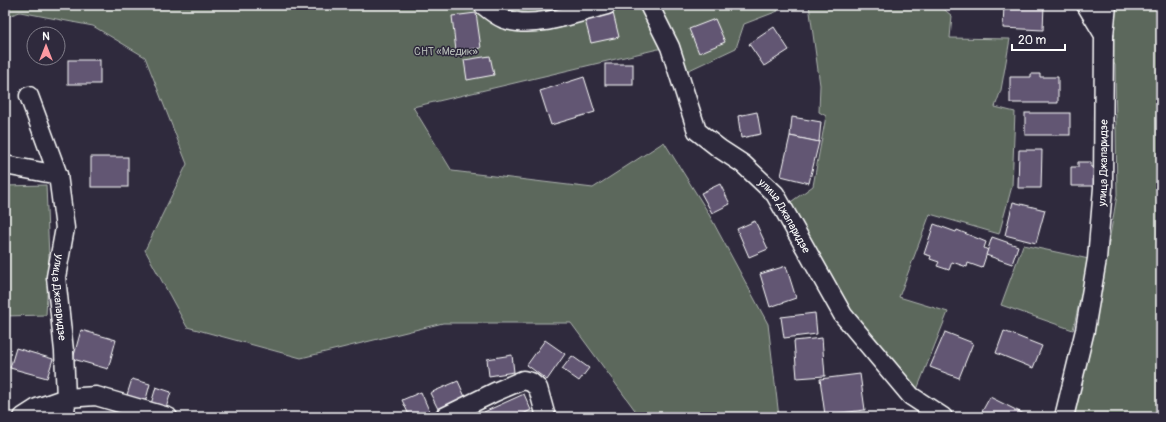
<svg xmlns="http://www.w3.org/2000/svg" width="1166" height="422" viewBox="0 0 1166 422" font-family="Pangolin,sans-serif">
	<style>
		.green { fill: #5b675c; stroke: #adb3ae }
		.building { fill: #625673; stroke: #fff }
		.lines { fill: none; stroke-linecap: round; stroke-linejoin: round }
		.minor-casing { stroke: #fff; stroke-width: 21 }
		.minor { stroke: #2f2a3d; stroke-width: 18 }
		.labels { text-anchor: middle; dominant-baseline: central; stroke-width: 3; stroke-linejoin: round; paint-order: stroke }
		.park-label { font-size: 11px; fill: #b5bbb6; stroke: #2f2a3d }
		.street-label { font-size: 11px; fill: #fff; stroke: #2f2a3d }
	</style>
	<rect width="100%" height="100%" fill="#2f2a3d"/>
	<filter id="ink" filterUnits="userSpaceOnUse"><feTurbulence type="fractalNoise" baseFrequency=".025" numOctaves="2"/><feDisplacementMap in="SourceGraphic" scale="8" xChannelSelector="R" yChannelSelector="G"/><feConvolveMatrix kernelMatrix="1 2 1 2 8 2 1 2 1" color-interpolation-filters="sRGB"/></filter>
	<g filter="url(#ink)">
		<g class="green">
			<polygon points="5,5 776,5 778,11 744,24 736,48 685,72 675,45 413,107 452,171 593,188 664,142 706,209 768,324 779,417 640,417 571,323 443,323 301,358 187,327 145,250 187,164 145,57 93,26 20,12 5,17"/>
			<polygon points="809,5 939,5 952,16 950,38 1010,39 1001,90 995,107 1015,112 1012,186 999,234 930,214 899,297 948,312 916,392 847,307 788,204 813,186 826,116 819,112 820,85"/>
			<polygon points="1080,5 1161,5 1161,417 1074,417 1092,341 1117,195 1115,65 1094,34"/>
			<polygon points="46,185 49,258 46,315 5,316 5,186"/>
			<polygon points="1023,245 1089,259 1073,330 1001,305"/>
		</g>
		<g class="building">
			<polygon points="1004,5 1044,5 1043,30 1003,28"/>
			<polygon points="476,13 481,48 456,51 452,16"/>
			<polygon points="613,13 619,37 591,43 585,20"/>
			<polygon points="715,19 725,42 699,53 689,29"/>
			<polygon points="774,27 789,50 764,66 749,44"/>
			<polygon points="490,56 494,75 467,80 464,60"/>
			<rect x="68" y="60" width="32" height="24"/>
			<rect x="605" y="64" width="28" height="21"/>
			<polygon points="1031,74 1040,74 1040,77 1058,77 1058,103 1010,103 1010,77 1031,77"/>
			<polygon points="584,77 595,112 551,125 540,91"/>
			<polygon points="757,112 761,134 741,138 738,116"/>
			<rect x="1025" y="113" width="45" height="22"/>
			<polygon points="792,117 821,122 819,142 790,136"/>
			<polygon points="790,136 819,142 809,183 781,176"/>
			<polygon points="1019,150 1042,150 1041,188 1018,188"/>
			<rect x="91" y="157" width="37" height="30"/>
			<polygon points="1078,162 1091,162 1091,167 1097,167 1097,186 1071,186 1071,167 1078,167"/>
			<polygon points="720,184 730,204 712,213 701,193"/>
			<polygon points="1013,202 1045,210 1036,243 1005,235"/>
			<polygon points="755,221 768,249 749,257 737,229"/>
			<polygon points="934,224 956,232 957,230 986,242 984,248 988,250 982,268 968,263 967,267 952,262 949,270 937,266 939,262 930,259 931,256 924,254"/>
			<polygon points="992,237 1018,246 1012,264 986,255"/>
			<polygon points="786,266 796,298 770,307 760,274"/>
			<polygon points="815,313 817,334 784,338 781,317"/>
			<polygon points="81,330 116,340 108,369 73,359"/>
			<polygon points="1004,331 1042,346 1033,368 996,353"/>
			<polygon points="945,332 973,343 959,378 930,367"/>
			<polygon points="822,338 825,376 797,378 794,341"/>
			<polygon points="545,340 565,354 547,380 527,365"/>
			<polygon points="16,348 53,359 47,378 10,368"/>
			<polygon points="512,355 514,372 489,376 487,359"/>
			<polygon points="572,356 589,368 579,381 562,369"/>
			<polygon points="860,374 865,410 825,415 820,379"/>
			<polygon points="132,379 150,384 145,403 126,398"/>
			<polygon points="458,381 466,399 439,411 430,393"/>
			<polygon points="156,387 171,392 166,408 151,404"/>
			<polygon points="421,392 431,415 427,417 410,417 402,400"/>
			<polygon points="524,394 531,410 517,417 487,417 484,412"/>
			<polygon points="990,397 1028,416 1028,417 979,417"/>
		</g>
		<g class="lines">
			<defs>
				<g id="minor">
					<path d="M 483,5 C 489,10 497,16 504,19 C 536,30 575,13 607,5"/>
					<path id="s1" d="M 649,5 L 670,47 L 697,131 L 720,149 L 743,164 L 775,194 L 843,315 L 911,396 L 943,417"/>
					<polyline points="1104,35 1107,5"/>
					<path id="s2" d="M 29,96 L 58,175 L 65,228 L 56,277 L 64,351 L 66,398 L 65,417"/>
					<polyline points="5,165 58,175"/>
					<polyline points="23,417 37,408 66,398 96,396 168,417"/>
					<polyline points="444,417 495,392 523,380 531,382 538,388 546,417"/>
					<path id="s3" d="M 1064,417 L 1085,330 L 1097,259 L 1103,188 L 1104,35 L 1086,5"/>
				</g>
			</defs>
			<use href="#minor" class="minor-casing"/>
			<use href="#minor" class="minor"/>
		</g>
	</g>
	<g class="labels">
		<g class="park-label">
			<text x="446" y="51">СНТ «Медик»</text>
		</g>
		<g class="street-label">
			<text stroke="none"><textPath href="#s3" startOffset="258">улица Джапаридзе</textPath></text>
			<text stroke="none"><textPath href="#s1" startOffset="259">улица Джапаридзе</textPath></text>
			<text stroke="none"><textPath href="#s2" startOffset="208">улица Джапаридзе</textPath></text>
		</g>
	</g>
	<rect width="1166" height="422" fill="none" stroke="#2f2a3d" stroke-width="20"/>
	<rect x="10" y="10" width="1146" height="402" fill="none" stroke="#fff" stroke-width="1.5" filter="url(#ink)"/>
	<g transform="translate(46 46)"><circle r="19" fill="#2f2a3d" stroke="#827f8b"/>
	<path d="M0-3L7 15L0 10L-7 15Z" fill="#ff9aa2"/>
	<text y="-6" font-size="11" font-weight="bold" text-anchor="middle" fill="#ffffff">N</text>
	</g>
	<path d="M1012 44v6h53v-6" fill="none" stroke="#ffffff" stroke-width="2"/>
	<text x="1018" y="44" font-size="12" fill="#ffffff" stroke="#2f2a3d" stroke-width="3" paint-order="stroke">20 m</text>
</svg>
